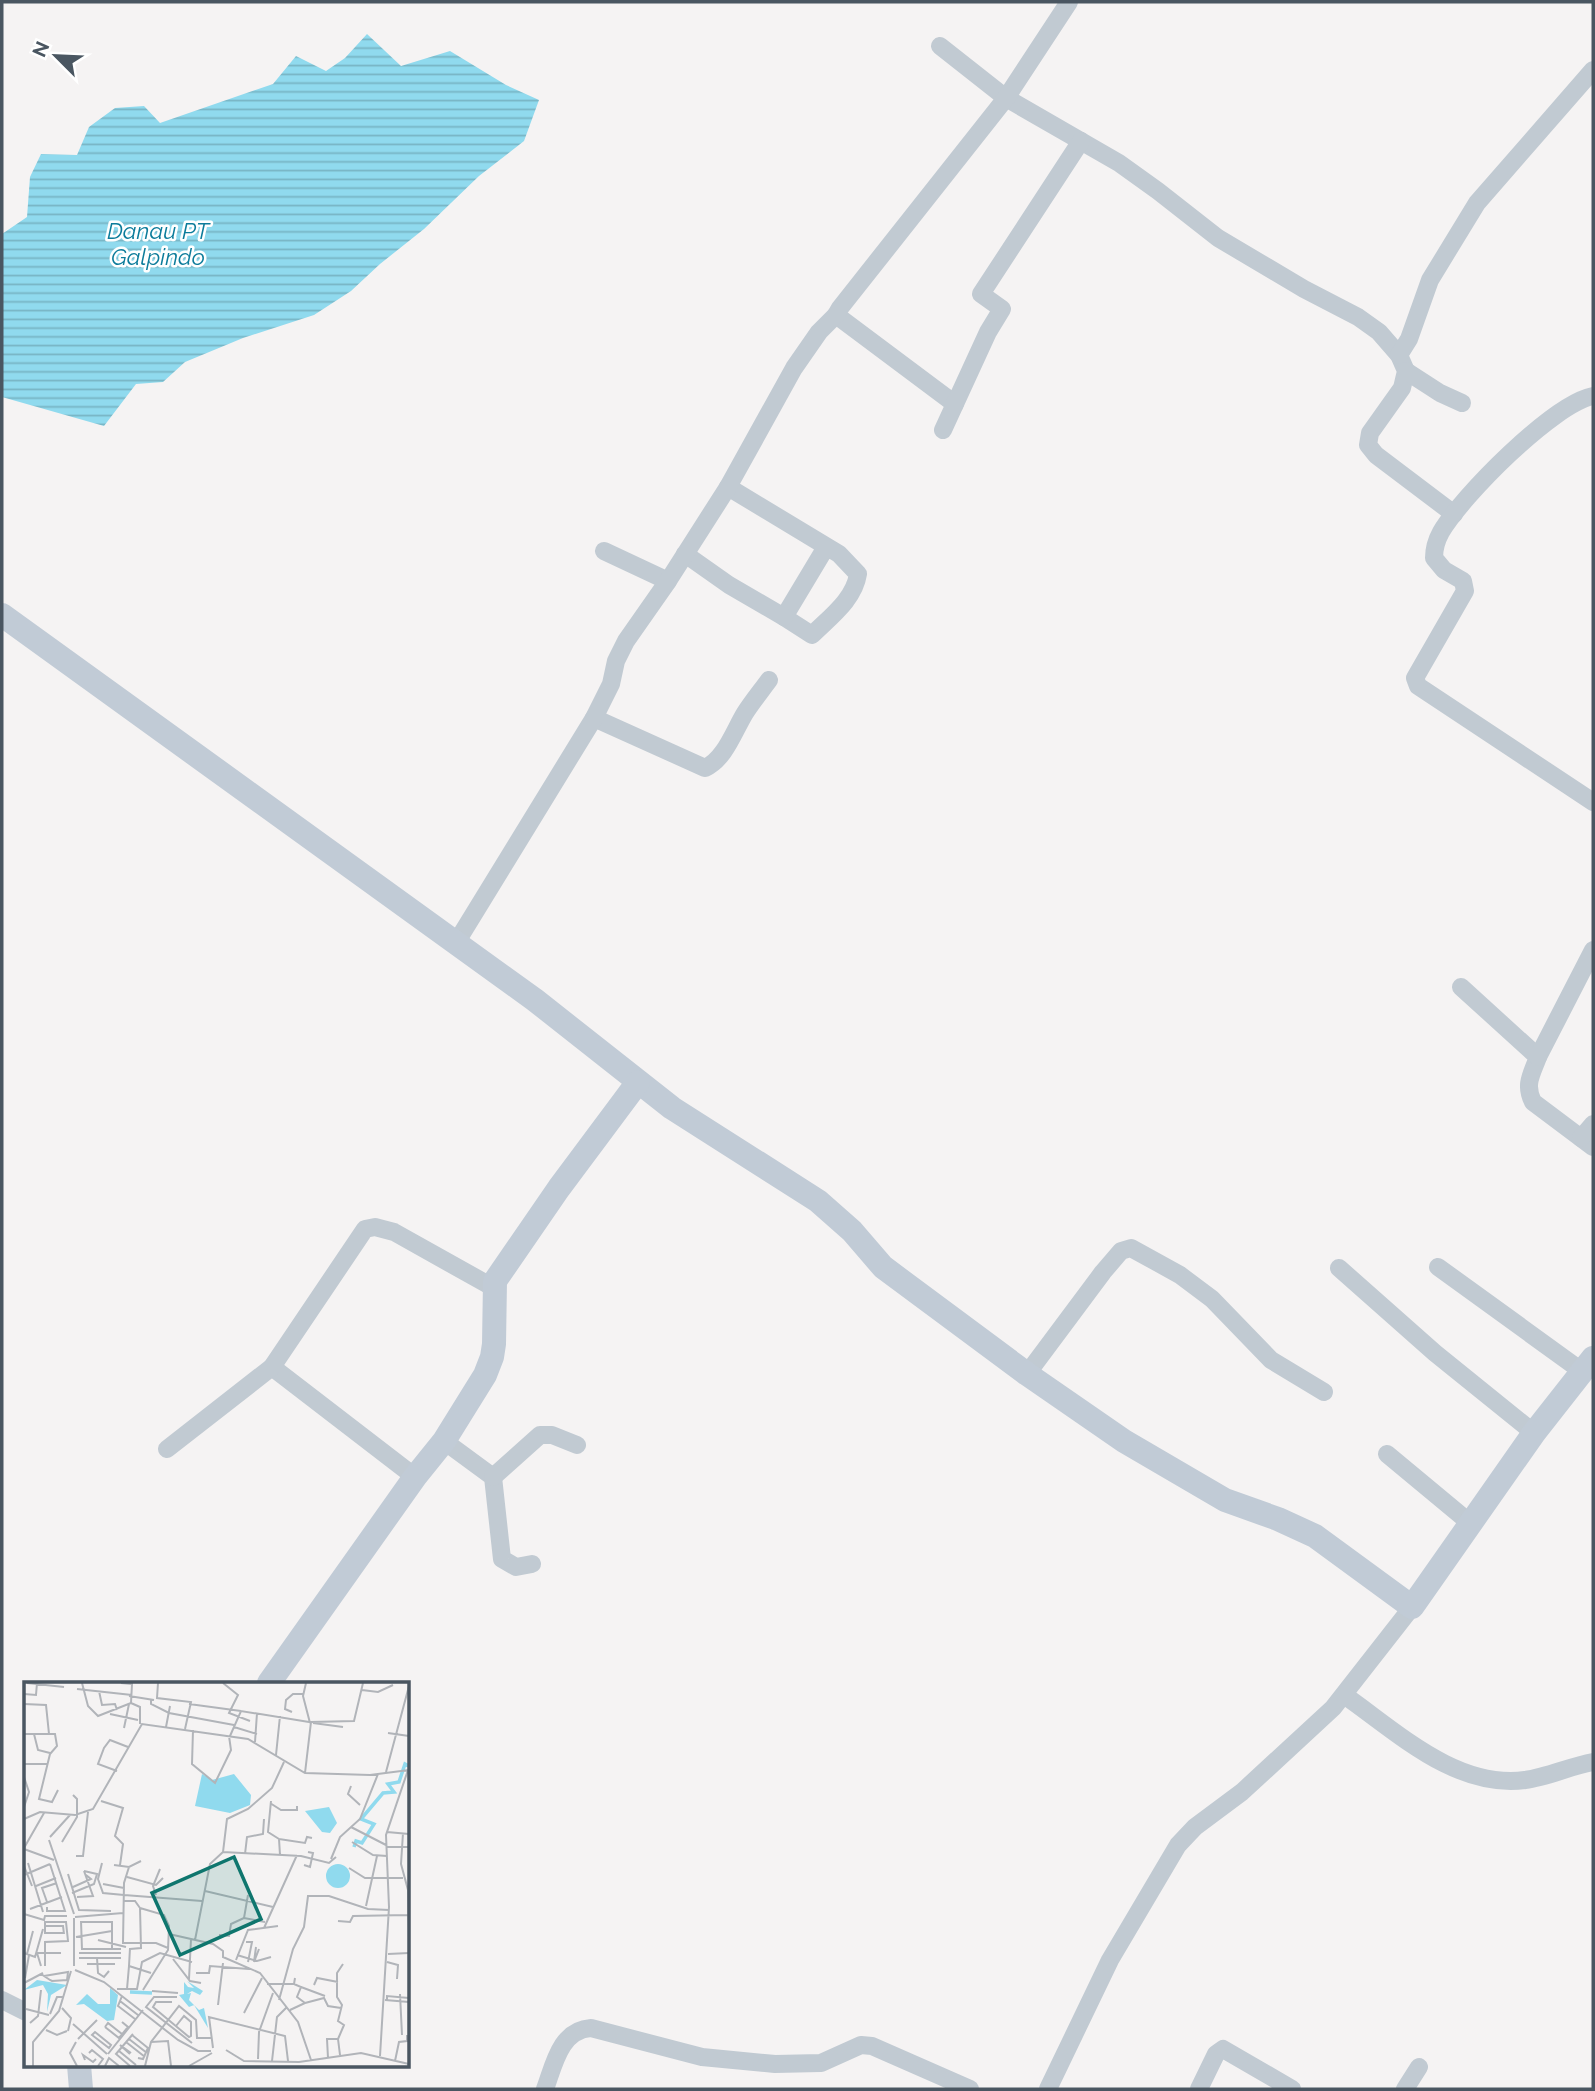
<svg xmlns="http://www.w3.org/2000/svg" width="1595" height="2091" viewBox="0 0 1595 2091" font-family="Raleway,sans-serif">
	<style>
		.water { fill: url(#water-rules) }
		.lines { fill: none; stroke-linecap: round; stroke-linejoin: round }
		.street { stroke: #c1cad2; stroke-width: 18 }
		.secondary { stroke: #c1cbd6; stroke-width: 24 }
		.labels { text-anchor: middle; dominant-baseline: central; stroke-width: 5; stroke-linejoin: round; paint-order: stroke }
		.water-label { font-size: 23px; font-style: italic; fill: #0c7c9b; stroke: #fff }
		.inset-river { fill: none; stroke: #90daee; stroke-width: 3.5 }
		.inset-road { fill: none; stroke: #b1b4b9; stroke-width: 2 }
		.view { fill: #0f766e; fill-opacity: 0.15; stroke: #0f766e; stroke-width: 3.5 }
		.inset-edge { fill: none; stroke: #4a5661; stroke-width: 3.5 }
	</style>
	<defs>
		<pattern id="water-rules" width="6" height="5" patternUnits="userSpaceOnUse" patternTransform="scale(1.75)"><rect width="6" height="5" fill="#90daee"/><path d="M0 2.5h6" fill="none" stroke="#78b4c4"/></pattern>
	</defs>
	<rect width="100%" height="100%" fill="#f5f3f3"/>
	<polygon class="water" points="367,34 401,66 450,51 506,85 539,100 524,141 479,176 424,229 380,264 351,291 314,315 243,338 185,362 163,382 136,384 104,426 2,397 2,234 27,217 30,177 41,154 77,155 89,127 115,108 144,106 160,123 273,84 296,56 326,71 345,58"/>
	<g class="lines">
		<g class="street">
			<polyline points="940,46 1006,98 1119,163 1158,191 1218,238 1304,289 1358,317 1379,332 1399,355 1406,371 1402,388 1370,433 1368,445 1376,455 1454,514"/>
			<polyline points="836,315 955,404"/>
			<polyline points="1399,355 1409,339 1430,280 1477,203 1593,70"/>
			<polyline points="1406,371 1440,393 1462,403"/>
			<path d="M 1593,396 C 1553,404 1462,496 1441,532 C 1436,541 1434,549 1434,558 L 1444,570 L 1463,581 L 1465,591 L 1415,678 L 1418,686 L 1593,802"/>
			<polyline points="943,430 988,332 1002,309 981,294 1081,141"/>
			<path d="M 728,487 L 839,554 L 858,574 C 854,600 830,617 812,635 L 784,617 L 826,547"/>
			<polyline points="604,551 668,581"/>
			<polyline points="685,554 729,585 784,617"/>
			<path d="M 594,718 L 705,768 C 725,759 734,731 745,713 C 752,702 761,691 769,680"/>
			<polyline points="456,943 594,718 611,684 616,661 626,641 668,581 728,487 794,368 819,332 836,315 840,308 1006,98 1069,2"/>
			<path d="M 1461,987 L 1538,1057 C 1532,1074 1524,1084 1533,1102 L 1593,1147"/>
			<polyline points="1538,1057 1593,950"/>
			<polyline points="1581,1138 1593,1124"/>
			<polyline points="1438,1267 1583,1372"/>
			<polyline points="1339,1268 1435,1353 1534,1433"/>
			<polyline points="272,1367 415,1477"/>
			<polyline points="1027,1374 1103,1272 1121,1251 1131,1248 1180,1275 1212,1299 1271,1360 1324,1392"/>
			<polyline points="444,1441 493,1477 502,1559 516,1567 532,1564"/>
			<polyline points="167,1449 272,1367 365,1229 375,1227 394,1232 494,1288"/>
			<polyline points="1387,1454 1470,1523"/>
			<polyline points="493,1477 540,1435 552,1435 577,1445"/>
			<path d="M 1344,1695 C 1397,1732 1456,1789 1525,1780 C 1547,1777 1571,1766 1593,1762"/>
			<polyline points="2,2000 26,2012"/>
			<path d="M 545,2089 C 554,2065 560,2030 591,2028 L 702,2057 L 775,2064 L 821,2063 L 861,2045 L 872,2046 L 970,2089"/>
			<polyline points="1048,2089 1110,1960 1178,1845 1195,1827 1242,1792 1333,1708 1412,1607"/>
			<polyline points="1199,2089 1216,2054 1223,2049 1292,2089"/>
			<polyline points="1405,2089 1419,2067"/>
		</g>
		<g class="secondary">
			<polyline points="2,615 535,1000 672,1108 818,1201 852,1231 883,1267 1027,1374 1124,1441 1225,1500 1278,1519 1315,1536 1412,1607 1534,1433 1593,1358"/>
			<polyline points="269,1683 415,1477 444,1441 485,1375 492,1357 494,1344 495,1281 559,1188 638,1082"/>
			<polyline points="79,2065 81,2089"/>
		</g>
	</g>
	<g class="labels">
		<g class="water-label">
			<text x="158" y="230">Danau PT<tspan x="158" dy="26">Galpindo</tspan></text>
		</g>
	</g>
	<g transform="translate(24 1682)">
		<rect width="385" height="385" fill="#f5f3f3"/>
		<path d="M 178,92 L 188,98 L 210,92 L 227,113 L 226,123 L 206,131 L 171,124 ZM 305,125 L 313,141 L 306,151 L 298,150 L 281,129 ZM302 194a12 12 0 1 1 24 0a12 12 0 1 1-24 0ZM 13,298 L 43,303 L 27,313 L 23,330 L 24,312 L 19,303 L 0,308 ZM 163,299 L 179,309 L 176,313 L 168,309 L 163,312 L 167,311 L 165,318 L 175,328 L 180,326 L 184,346 L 170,323 L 165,325 L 155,313 L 160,312 L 160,300 L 164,305 L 170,306 ZM 86,306 L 94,313 L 90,338 L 83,339 L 60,322 L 52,323 L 63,312 L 74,322 L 86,322 Z" fill="#90daee"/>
		<path class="inset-river" d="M 330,165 L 332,159 L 338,161 L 350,142 L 337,137 L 359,111 L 370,110 L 364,102 L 375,100 L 381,82 L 385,84M 106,310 L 128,311"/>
		<path class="inset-road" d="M 3,1 L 40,5M 58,1 L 64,24 L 74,34 L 107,21M 97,1 L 108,2 L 107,21 L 116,25 L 116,42M 134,1 L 133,16 L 167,20 L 161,47M 199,1 L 214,13 L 205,31 L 226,39M 282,1 L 279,14 L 286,41M 53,7 L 108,13M 338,8 L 354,10 L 369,3M 75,9 L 78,23 L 91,22 L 93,28M 0,12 L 12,13 L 13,1M 105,14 L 130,18M 127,18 L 127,22 L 145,31 L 210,43M 0,22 L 22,23 L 25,52 L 0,52M 165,22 L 217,29M 268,30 L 261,27 L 262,18 L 269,12 L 279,12M 86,32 L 114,38M 289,41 L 319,45M 142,45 L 146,24M 210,45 L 233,52M 100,46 L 105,22M 169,48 L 168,82 L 191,101 L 207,68 L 205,54M 364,51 L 385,54M 10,52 L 14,68 L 26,71M 25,52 L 31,52 L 33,64 L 26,72 L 15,117 L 28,120 L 34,108M 206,54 L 217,29 L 285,40M 231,60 L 233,31M 252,73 L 256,34M 0,82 L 24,82M 93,89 L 74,82 L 80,66 L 86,58 L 104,65M 362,90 L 385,4M 281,91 L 287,40 L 330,39 L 339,1M 0,95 L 5,110 L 0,125M 327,104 L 324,112 L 336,123M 77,119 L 99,126 L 91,154 L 99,162 L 96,183M 247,119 L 244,150 L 255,157 L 256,173M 246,121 L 257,128 L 273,128 L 273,124M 0,137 L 16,130 L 51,133 L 69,127 L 118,42 L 224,57 L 281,91 L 346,93 L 385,88M 327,145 L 362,163M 363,150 L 385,152M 379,151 L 377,182 L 384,208 L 385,250M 26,155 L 46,133M 255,157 L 281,161 L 283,155 L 288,156M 25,158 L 50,232M 38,160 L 53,135 L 53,117 L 49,113M 328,160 L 349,173 L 363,174M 362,165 L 385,165M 0,166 L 20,131M 0,167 L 30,178M 199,170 L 277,174 L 305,181 L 312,175M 221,172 L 223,155 L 239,152 L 240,137M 52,174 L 59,174 L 64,130M 307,177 L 316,155 L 336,137 L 354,92M 4,181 L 19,230M 78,181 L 74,197 L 79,211 L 100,213M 90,183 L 105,185 L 117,179M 280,183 L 286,185 L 289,171 L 284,170M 0,184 L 8,204M 105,185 L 100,201 L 99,261 L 132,261 L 144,266M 325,186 L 341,196 L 379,196M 44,192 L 55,228 L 87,229M 0,193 L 26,182M 103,195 L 132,203 L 139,196M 79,202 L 100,206M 12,204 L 32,196M 49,205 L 67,197 L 62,193M 181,209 L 249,225M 48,211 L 70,202 L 73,192 L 60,189M 100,213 L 178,219M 132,213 L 129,204 L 136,187M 53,215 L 69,214 L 60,189M 99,219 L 111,219 L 116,226 L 117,266 L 106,267M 23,220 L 18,206 L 33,201M 342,224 L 353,174M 23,225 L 23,229 L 41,229 L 26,182M 116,226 L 140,233 L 145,244 L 144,268 L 119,308M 6,227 L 38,215M 0,232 L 20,238 L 21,234 L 43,234M 51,235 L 99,231M 50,236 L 50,284M 220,236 L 241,240M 57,239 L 58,268M 314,239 L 326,240 L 329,234 L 384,233M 57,240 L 88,240 L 88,267M 21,244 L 39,244 L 40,252M 240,246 L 273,173M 145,252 L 189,262 L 199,269 L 199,275 L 236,291 L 274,340 L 287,378M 195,253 L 205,254 L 207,242 L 220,236 L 224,213M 52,255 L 88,249M 74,258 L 102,265M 171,258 L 186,182 L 199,170 L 203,137 L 224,127 L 248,106 L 260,80M 222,260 L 228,260 L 224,280M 232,265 L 230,280 L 235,267M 106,266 L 105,284 L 127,291M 58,267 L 97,267M 0,271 L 11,275 L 19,247M 55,271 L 97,271M 3,272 L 9,249M 364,272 L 385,271M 213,273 L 233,279 L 247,275M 55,276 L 97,276M 73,276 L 74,291 L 80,295 L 85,289M 149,277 L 166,299 L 177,301M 212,278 L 224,248 L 254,244M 363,280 L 374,283 L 373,297M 63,282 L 91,282M 17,284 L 13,271 L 37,271M 21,284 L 21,260 L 44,259 L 42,240 L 21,240 L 21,251 L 40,251M 51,288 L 80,300 L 154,358 L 174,369 L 187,369M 172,291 L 185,291 L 186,284 L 225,287M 17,292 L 26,298 L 28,299 L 43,298 L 44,290 L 20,294M 1,296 L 5,273M 165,297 L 167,257M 0,301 L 19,291M 243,302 L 270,302 L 271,296M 290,303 L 293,296 L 314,300M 277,305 L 301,314M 93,307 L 113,307 L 118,280 L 136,271 L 168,280M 103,307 L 105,284M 128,309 L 154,311M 376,312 L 378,353M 98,314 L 94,324 L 111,337M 153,315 L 130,315 L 122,325 L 168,361M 255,318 L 269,267 L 280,245 L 284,214 L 305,214 L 344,227 L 365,228M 361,318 L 385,320M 96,319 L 114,333M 363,319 L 363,314 L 385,316M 148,320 L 132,320 L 129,325 L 165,355 L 167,354 L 167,340 L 160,334 L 152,344M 281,321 L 300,316 L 304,324 L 317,326M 194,323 L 199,281M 38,326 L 47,336 L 44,349M 2,327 L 25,333M 266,328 L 281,321 L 273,315 L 277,305 L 270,302M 220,331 L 238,296M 26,332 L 33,315 L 39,315M 6,341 L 14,334 L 17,308M 49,342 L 83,372M 81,345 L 95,356 L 104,345 L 98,340M 81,345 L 84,341 L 98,352M 22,348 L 33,353 L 43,349M 71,350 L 87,363 L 85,366 L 68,353 ZM 108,353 L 124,366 L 119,377 L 114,376M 54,357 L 73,338M 105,357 L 123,371M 52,360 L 46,371 L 53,384M 102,360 L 121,375M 127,360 L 144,359 L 147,384M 189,366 L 185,335 L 261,354 L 264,379M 202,368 L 220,379 L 275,380 L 337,371 L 385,382M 95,369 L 112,383M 65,371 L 68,368 L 79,377 L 74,384M 84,372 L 119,328M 106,372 L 96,363 L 107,371M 316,373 L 314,357 L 320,343 L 314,339 L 318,323 L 313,315 L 313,291 L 319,282M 356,374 L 365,225 L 362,153 L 384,88M 304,376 L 303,357 L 314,357M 234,377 L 235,350 L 249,311M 61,378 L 59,373 L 69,380 L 72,377M 248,379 L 253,335 L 263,325M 371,379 L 375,360 L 383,359 L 383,353M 9,384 L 9,360 L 35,329 L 47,289M 81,384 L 85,376 L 95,384M 106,384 L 92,372 L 109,352M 121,384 L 127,360 L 155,324 L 172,338 L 173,356 L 188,356M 165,384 L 188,371"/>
		<path class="view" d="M 210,175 L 237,237 L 156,273 L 128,211 Z"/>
		<rect width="385" height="385" class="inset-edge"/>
	</g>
	<rect width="1595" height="2091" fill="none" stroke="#4a5661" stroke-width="7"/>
	<g transform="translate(56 56) rotate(294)" stroke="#ffffff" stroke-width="5" paint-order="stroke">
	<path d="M0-5L12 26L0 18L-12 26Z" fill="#4a5661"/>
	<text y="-10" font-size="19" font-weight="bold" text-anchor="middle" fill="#4a5661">N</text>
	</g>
</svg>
